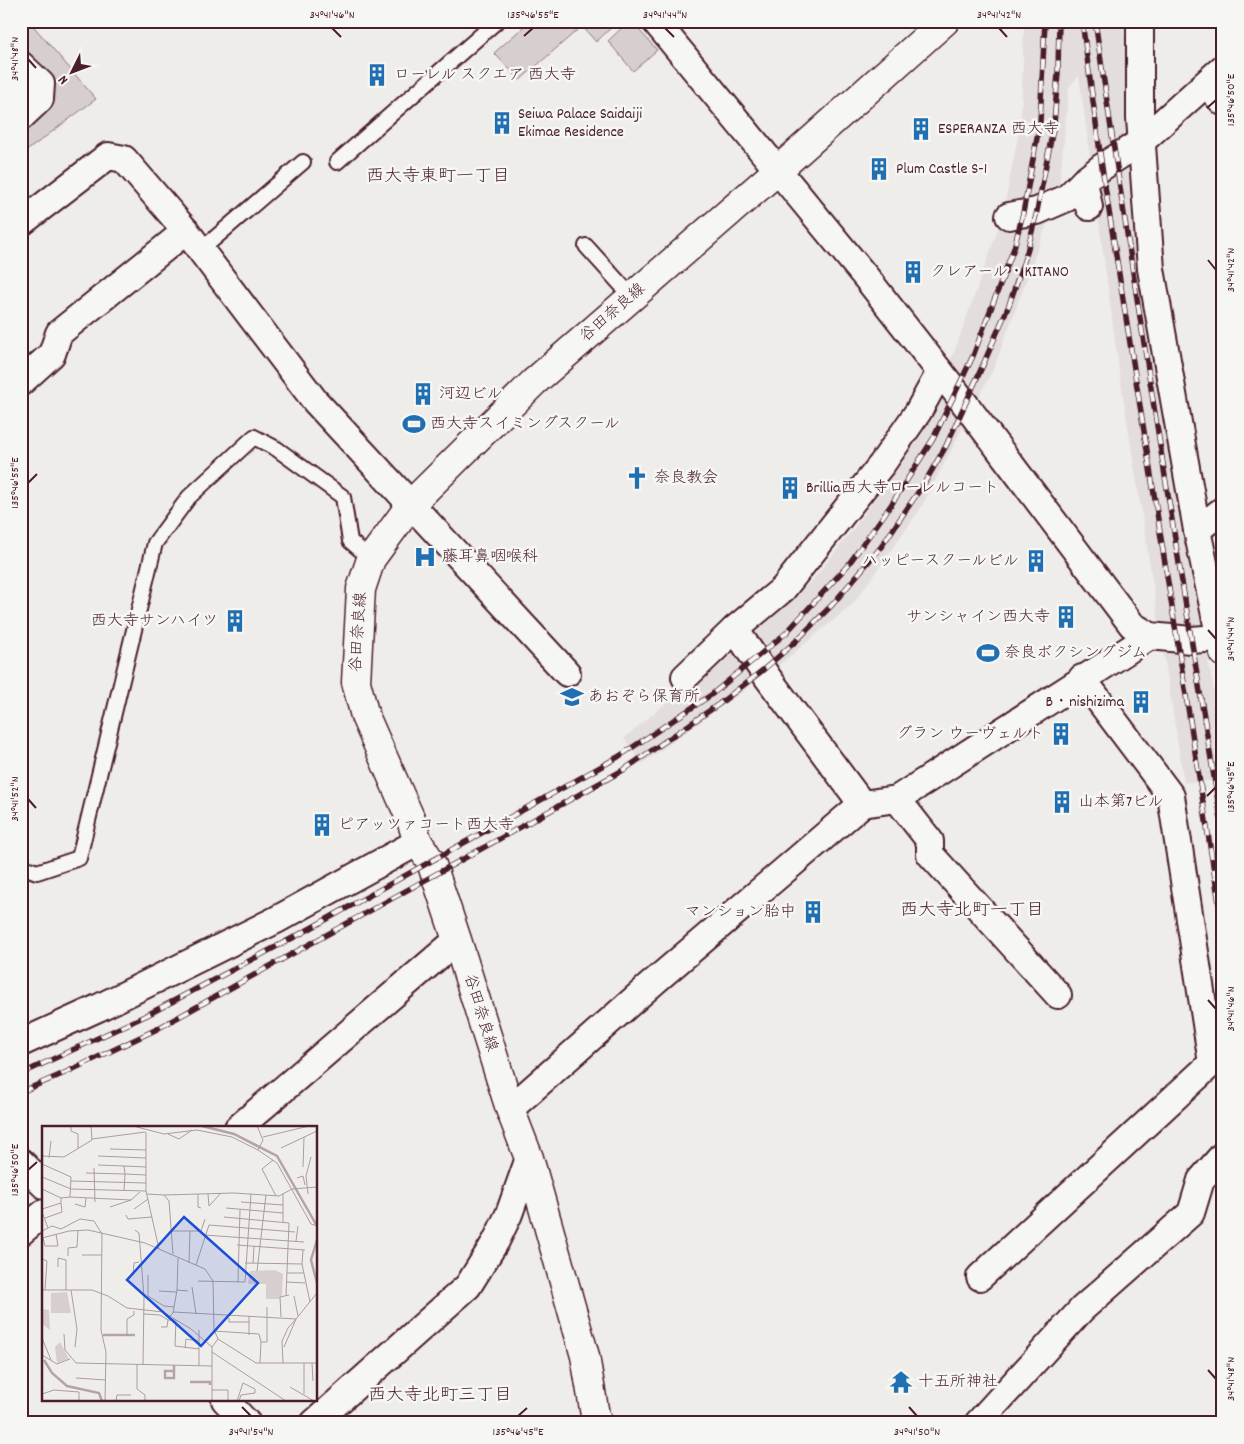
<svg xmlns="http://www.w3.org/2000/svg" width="1244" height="1444" viewBox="0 0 1244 1444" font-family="Dekko,'Klee One',sans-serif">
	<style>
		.built { fill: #e3dedc }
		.green { fill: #d7cfce; stroke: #90777c }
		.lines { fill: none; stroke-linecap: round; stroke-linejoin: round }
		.lane-casing { stroke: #4a1f2b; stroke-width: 18 }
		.street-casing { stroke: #4a1f2b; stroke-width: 30 }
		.secondary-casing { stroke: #4a1f2b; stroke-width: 31 }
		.lane { stroke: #f6f6f2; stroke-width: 14 }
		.street { stroke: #f6f6f2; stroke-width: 26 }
		.secondary { stroke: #f6f6f2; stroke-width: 28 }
		.rail-casing { stroke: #4a1f2b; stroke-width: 5.5 }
		.rail { stroke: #f6f6f2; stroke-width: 4; stroke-dasharray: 11; stroke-linecap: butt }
		.ticks { fill: none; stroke: #4a1f2b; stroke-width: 2 }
		.labels { text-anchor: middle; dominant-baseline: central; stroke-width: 5; stroke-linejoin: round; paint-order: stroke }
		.poi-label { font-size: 16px; fill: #4a1f2b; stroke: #f6f6f2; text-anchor: start }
		.street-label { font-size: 16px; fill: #4a1f2b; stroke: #f6f6f2 }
		.neighbourhood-label { font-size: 18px; fill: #4a1f2b; stroke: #f6f6f2 }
		.inset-river { fill: none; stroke: #b4a4a5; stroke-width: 2.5 }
		.inset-road { fill: none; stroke: #ad9b9e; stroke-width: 1 }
		.view { fill: #1d4ed8; fill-opacity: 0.15; stroke: #1d4ed8; stroke-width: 2.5 }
		.inset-edge { fill: none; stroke: #4a1f2b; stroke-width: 2.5 }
		.neatline { fill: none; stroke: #4a1f2b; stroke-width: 2 }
		.ticks-label { font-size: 12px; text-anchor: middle; fill: #4a1f2b }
	</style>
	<rect width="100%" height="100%" fill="#efedea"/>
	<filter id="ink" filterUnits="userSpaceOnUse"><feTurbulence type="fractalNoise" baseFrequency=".02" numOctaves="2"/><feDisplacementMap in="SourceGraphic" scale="10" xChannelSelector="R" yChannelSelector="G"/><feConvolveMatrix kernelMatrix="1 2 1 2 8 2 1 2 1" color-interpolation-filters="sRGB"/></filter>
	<g filter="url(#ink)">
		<polygon class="built" points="1024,21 1123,21 1136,131 1146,269 1202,626 1223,738 1223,780 1184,783 1119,370 1079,76 1069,87 1059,191 994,368 921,508 853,604 783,662 642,764 624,738 812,581 854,528 920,434 956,347 1002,218 1021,120"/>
		<g class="green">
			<polygon points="21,21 29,21 96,99 21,155"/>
			<polygon points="530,21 618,21 596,42 582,26 520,80 494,53"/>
			<polygon points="629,21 631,21 657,50 633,71 608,41"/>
		</g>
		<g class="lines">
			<defs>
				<g id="lane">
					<polyline points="337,162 497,21"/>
					<polyline points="586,246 632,297"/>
					<polyline points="201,250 303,162"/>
					<polyline points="21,866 37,872 79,858 155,543 189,497 254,437 277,449 343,497 350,541 371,559"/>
				</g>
				<g id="street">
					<polyline points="655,21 869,281 956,392 1132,625 1150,636 1191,640 1218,638"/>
					<polyline points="1140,21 1140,118 1151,269 1197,530 1223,653"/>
					<polyline points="21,65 41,84 40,99 21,117"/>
					<polyline points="1206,84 1223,102"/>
					<polyline points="1084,181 1102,167 1142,141 1223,68"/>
					<polyline points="1009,216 1037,211 1067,198 1084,181 1089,207"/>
					<polyline points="21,223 108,156 124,159 186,231 315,401 567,673"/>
					<polyline points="21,382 52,354 59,333 186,231"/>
					<polyline points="1197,530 1223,510"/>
					<polyline points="735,629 768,678 862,804 897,799 1150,636"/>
					<polyline points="685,677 735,629 783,589 882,464 918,412 940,372"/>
					<polyline points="897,799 930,841 930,854 1058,995"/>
					<polyline points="21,1043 98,1008 276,920 418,842"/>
					<polyline points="510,1109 655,981 862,804"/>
					<polyline points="238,1128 457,940"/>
					<polyline points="21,1162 44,1185"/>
					<polyline points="21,1232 44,1213"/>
					<polyline points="980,1277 1212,1063 1171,796 1082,678"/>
					<polyline points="225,1400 247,1423"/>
					<polyline points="314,1423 468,1286 496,1241 509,1214 529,1158"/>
					<polyline points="978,1423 1082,1309 1191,1213 1201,1180 1223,1155"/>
				</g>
				<polyline id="secondary" points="598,1423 595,1415 585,1356 529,1158 510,1109 457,940 431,862 418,842 411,820 365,716 356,682 361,589 371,559 412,503 534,382 778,170 945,21"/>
			</defs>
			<use href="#lane" class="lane-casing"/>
			<use href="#street" class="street-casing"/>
			<use href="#secondary" class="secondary-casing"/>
			<use href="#lane" class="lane"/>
			<use href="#street" class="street"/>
			<use href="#secondary" class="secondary"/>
			<defs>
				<g id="rail">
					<polyline points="1082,21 1102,167 1223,928"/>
					<path d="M 1095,21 C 1135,292 1178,562 1223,831"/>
					<polyline points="21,1074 147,1015 302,933 618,757 711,695 786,633 848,565 891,505 933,439 973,356 1014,248 1023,213 1040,122 1045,21"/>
					<polyline points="21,1092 69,1071 155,1030 625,769 719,704 763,670 795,642 832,605 881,547 925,482 946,446 983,365 1009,305 1027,252 1037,211 1054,124 1058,73 1059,21"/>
				</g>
			</defs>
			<use href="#rail" class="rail-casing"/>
			<use href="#rail" class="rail"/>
		</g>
	</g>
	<path class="ticks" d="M 332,28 L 341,37M 665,28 L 674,37M 999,28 L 1007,37M 524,36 L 533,28M 28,59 L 36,68M 1207,108 L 1216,100M 1208,260 L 1216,270M 28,483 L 37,474M 1208,630 L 1216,639M 1207,796 L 1216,787M 28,799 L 36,808M 1208,1000 L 1216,1009M 28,1170 L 37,1162M 1208,1370 L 1216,1379M 242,1407 L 251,1416M 909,1407 L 917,1416M 518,1416 L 527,1408"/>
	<defs>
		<symbol id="building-bare" viewBox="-9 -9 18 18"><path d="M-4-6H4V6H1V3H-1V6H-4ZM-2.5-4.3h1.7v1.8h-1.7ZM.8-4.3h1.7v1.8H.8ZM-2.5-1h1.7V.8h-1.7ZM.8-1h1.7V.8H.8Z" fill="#1f6fb2" stroke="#f6f6f2" stroke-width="2.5" paint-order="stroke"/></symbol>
		<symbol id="stadium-bare" viewBox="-9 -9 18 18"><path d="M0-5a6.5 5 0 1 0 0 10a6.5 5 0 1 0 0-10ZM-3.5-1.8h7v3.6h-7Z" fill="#1f6fb2" stroke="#f6f6f2" stroke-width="2.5" paint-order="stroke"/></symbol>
		<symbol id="church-bare" viewBox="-9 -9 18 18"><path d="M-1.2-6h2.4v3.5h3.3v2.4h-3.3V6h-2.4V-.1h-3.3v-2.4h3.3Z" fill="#1f6fb2" stroke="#f6f6f2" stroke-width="2.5" paint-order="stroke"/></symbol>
		<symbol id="hospital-bare" viewBox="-9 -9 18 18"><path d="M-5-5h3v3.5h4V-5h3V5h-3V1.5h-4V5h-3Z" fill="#1f6fb2" stroke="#f6f6f2" stroke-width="2.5" paint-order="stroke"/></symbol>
		<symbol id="school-bare" viewBox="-9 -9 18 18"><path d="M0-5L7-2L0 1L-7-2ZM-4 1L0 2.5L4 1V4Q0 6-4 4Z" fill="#1f6fb2" stroke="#f6f6f2" stroke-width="2.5" paint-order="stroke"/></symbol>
		<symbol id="temple-bare" viewBox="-9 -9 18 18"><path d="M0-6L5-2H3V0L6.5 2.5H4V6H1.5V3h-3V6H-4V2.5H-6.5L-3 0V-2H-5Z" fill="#1f6fb2" stroke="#f6f6f2" stroke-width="2.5" paint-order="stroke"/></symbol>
	</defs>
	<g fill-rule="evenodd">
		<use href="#building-bare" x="361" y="59" width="32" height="32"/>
		<use href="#building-bare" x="486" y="107" width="32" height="32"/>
		<use href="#building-bare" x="905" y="113" width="32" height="32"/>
		<use href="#building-bare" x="863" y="153" width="32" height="32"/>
		<use href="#building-bare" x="897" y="256" width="32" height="32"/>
		<use href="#building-bare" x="407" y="378" width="32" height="32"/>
		<use href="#stadium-bare" x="398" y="408" width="32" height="32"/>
		<use href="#church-bare" x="621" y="462" width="32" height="32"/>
		<use href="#building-bare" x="774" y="472" width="32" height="32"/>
		<use href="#hospital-bare" x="409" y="541" width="32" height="32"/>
		<use href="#building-bare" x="1020" y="545" width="32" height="32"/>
		<use href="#building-bare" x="1050" y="601" width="32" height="32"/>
		<use href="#building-bare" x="219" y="605" width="32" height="32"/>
		<use href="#stadium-bare" x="972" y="637" width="32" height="32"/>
		<use href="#school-bare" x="556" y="681" width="32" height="32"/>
		<use href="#building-bare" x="1125" y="686" width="32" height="32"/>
		<use href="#building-bare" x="1045" y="718" width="32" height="32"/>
		<use href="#building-bare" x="1046" y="786" width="32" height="32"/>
		<use href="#building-bare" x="306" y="809" width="32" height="32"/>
		<use href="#building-bare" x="797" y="896" width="32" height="32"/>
		<use href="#temple-bare" x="885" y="1366" width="32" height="32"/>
	</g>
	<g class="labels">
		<g class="poi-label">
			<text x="394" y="75">ローレル スクエア 西大寺</text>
			<text x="518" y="114">Seiwa Palace Saidaiji<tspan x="518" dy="18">Ekimae Residence</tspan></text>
			<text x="938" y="129">ESPERANZA 西大寺</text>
			<text x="896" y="169">Plum Castle S-1</text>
			<text x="930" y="272">クレアール・KITANO</text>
			<text x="439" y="394">河辺ビル</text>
			<text x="430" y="424">西大寺スイミングスクール</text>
			<text x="654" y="478">奈良教会</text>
			<text x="806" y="488">Brillia西大寺ローレルコート</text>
			<text x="442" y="557">藤耳鼻咽喉科</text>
			<text x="1019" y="561" text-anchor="end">ハッピースクールビル</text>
			<text x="1050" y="617" text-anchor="end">サンシャイン西大寺</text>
			<text x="218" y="621" text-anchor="end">西大寺サンハイツ</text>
			<text x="1004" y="653">奈良ボクシングジム</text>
			<text x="588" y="697">あおぞら保育所</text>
			<text x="1124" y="702" text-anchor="end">B・nishizima</text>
			<text x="1044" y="734" text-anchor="end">グラン ウーヴェルト</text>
			<text x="1078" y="802">山本第7ビル</text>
			<text x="338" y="825">ピアッツァコート西大寺</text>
			<text x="796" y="912" text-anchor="end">マンション胎中</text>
			<text x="918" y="1382">十五所神社</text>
		</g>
		<g class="street-label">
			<text transform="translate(613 313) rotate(-41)">谷田奈良線</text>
			<text transform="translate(359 632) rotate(-86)">谷田奈良線</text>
			<text transform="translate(480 1013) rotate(73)">谷田奈良線</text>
		</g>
		<g class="neighbourhood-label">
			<text x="438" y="177">西大寺東町一丁目</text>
			<text x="972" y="911">西大寺北町一丁目</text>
			<text x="440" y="1396">西大寺北町三丁目</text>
		</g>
	</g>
	<g transform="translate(42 1126)">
		<rect width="275" height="275" fill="#efedea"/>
		<path d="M 233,144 L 241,148 L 240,169 L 238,173 L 224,173 L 224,158 L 206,158 L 208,145 ZM 25,166 L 29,187 L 9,187 L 9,167 ZM 0,183 L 7,184 L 8,204 L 0,198 ZM 18,216 L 27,233 L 15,237 L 13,221 Z" fill="#d7cfce"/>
		<path class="inset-river" d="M 160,0 L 192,8 L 235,30 L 275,100M 275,114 L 269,134 L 275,157M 61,209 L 93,209M 2,234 L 10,247 L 25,260 L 57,267 L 60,275M 132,239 L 132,252 L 123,252 L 123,245 L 132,245M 148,256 L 168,256 L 168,259"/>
		<path class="inset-road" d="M 91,0 L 122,8 L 155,4 L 190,11 L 216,24M 215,0 L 221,14 L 216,24 L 235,37 L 269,98 L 275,100M 29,1 L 29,5 L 36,8 L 36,22M 104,6 L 104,65 L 117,123M 126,8 L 137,13 L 150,4M 221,11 L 267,0M 50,13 L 103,6M 239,22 L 275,5M 68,23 L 104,24M 0,30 L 22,31 L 50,14 L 49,0M 56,30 L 104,32M 7,32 L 9,15M 231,34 L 220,43 L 234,70M 0,38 L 29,51 L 28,71 L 19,72 L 0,63M 56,39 L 82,40M 261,41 L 262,11M 52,42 L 53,76M 44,47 L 83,48 L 82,40 L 104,41M 0,51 L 29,63 L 104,65M 255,52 L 261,50 L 263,59M 29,55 L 104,57M 82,65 L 83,48 L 104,49M 105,68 L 122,69 L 127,75 L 131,128M 156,68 L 156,81 L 159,82M 166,68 L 167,80 L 178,68M 266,68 L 264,50 L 269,31M 122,69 L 192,67 L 237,70 L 250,63 L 275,61M 28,71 L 89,74 L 98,66M 199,76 L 241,79M 33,78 L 43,81 L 44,72M 68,81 L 89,74M 184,82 L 241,87M 0,83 L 19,77 L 19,72M 92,83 L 106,73M 0,86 L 6,102M 84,89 L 86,93 L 110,91M 182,91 L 247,97 L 244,169M 3,92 L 20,86 L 19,77M 241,96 L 241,68M 93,104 L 97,107 L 102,171 L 101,238M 0,105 L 10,100 L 19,103 L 38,93 L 52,95 L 60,108 L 59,204 L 64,226 L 63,274 L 66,275M 129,105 L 148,105 L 147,137M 148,105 L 159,105 L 163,93M 162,109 L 262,116M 0,112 L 27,105 L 46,104 L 103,117 L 163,143 L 171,155 L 172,204 L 176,213 L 214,237 L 275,237M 1,112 L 3,120 L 16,120 L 14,108M 254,115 L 256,100M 195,119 L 263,124M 261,124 L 260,138 L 268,176M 40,129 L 60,129M 26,130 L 26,122 L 35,121 L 36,104M 0,133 L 5,135 L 3,164M 203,137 L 260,138M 211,137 L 212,120M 154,139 L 167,99 L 253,106M 16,141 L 16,132 L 24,134 L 24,164M 215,145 L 224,69M 245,147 L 262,147M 91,149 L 92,137 L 97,136M 106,149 L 106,170 L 122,180 L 132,181M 156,155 L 203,156 L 209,68M 196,156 L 198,83M 245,156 L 263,157M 150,161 L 154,188M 0,164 L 50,164 L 66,170 L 85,182 L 121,186 L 149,203 L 170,221M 29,164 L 35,203 L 33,221M 135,164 L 136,132M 117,165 L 134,166M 252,170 L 256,190M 131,187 L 135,164 L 146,165M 102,188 L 118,189 L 126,194M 128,190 L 132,186 L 254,193 L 275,167M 239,191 L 238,171 L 247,169M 187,192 L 187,196 L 207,196M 134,194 L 133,220 L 157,223M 119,201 L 125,201 L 126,194 L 133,194M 172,205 L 217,208 L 219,216M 22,208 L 23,224 L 34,237 L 170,240M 207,209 L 207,190M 85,210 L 85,193 L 92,189 L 92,185M 0,212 L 9,234M 143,222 L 144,213 L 156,215M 170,226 L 244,275M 0,229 L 15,238 L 28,233M 218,237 L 219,216 L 225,216 L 225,181M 241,237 L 240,215 L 246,202 L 254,193 L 242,221M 270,237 L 271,255M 95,238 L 95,263 L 103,269 L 103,275M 157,240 L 157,204M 34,252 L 64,254M 248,261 L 272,275M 170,264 L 186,264 L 186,275M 0,268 L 12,264 L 37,266 L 37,275M 262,268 L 262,237M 74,275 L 75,269 L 89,269M 170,275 L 170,221 L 176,213M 195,275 L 201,257 L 213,263 L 213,267 L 199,269 L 197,275"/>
		<path class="view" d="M 142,91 L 216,157 L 159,220 L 85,154 Z"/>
		<rect width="275" height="275" class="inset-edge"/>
	</g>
	<rect width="1244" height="1444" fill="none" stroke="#f6f6f2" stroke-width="55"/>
	<g transform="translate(72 72) rotate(228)" stroke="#f6f6f2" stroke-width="4" paint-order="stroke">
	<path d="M0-4L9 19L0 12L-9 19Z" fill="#4a1f2b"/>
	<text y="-8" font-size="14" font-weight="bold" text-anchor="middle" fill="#4a1f2b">N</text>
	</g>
	<rect x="28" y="28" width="1188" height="1388" class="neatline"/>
	<g class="ticks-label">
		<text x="332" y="18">34°41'46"N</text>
		<text x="533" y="18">135°46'55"E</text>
		<text x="665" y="18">34°41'44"N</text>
		<text x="999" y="18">34°41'42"N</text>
		<text transform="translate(14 59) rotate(-90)" y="4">34°41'48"N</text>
		<text transform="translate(1230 100) rotate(-90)" y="4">135°46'50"E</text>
		<text transform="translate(1230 270) rotate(-90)" y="4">34°41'42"N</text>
		<text transform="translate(14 483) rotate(-90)" y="4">135°46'55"E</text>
		<text transform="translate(1230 639) rotate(-90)" y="4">34°41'44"N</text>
		<text transform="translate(1230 787) rotate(-90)" y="4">135°46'45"E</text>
		<text transform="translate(14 799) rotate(-90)" y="4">34°41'52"N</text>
		<text transform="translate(1230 1009) rotate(-90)" y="4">34°41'46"N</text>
		<text transform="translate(14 1170) rotate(-90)" y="4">135°46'50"E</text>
		<text transform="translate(1230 1379) rotate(-90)" y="4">34°41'48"N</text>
		<text x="251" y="1435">34°41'54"N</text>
		<text x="518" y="1435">135°46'45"E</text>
		<text x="917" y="1435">34°41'50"N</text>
	</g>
</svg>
